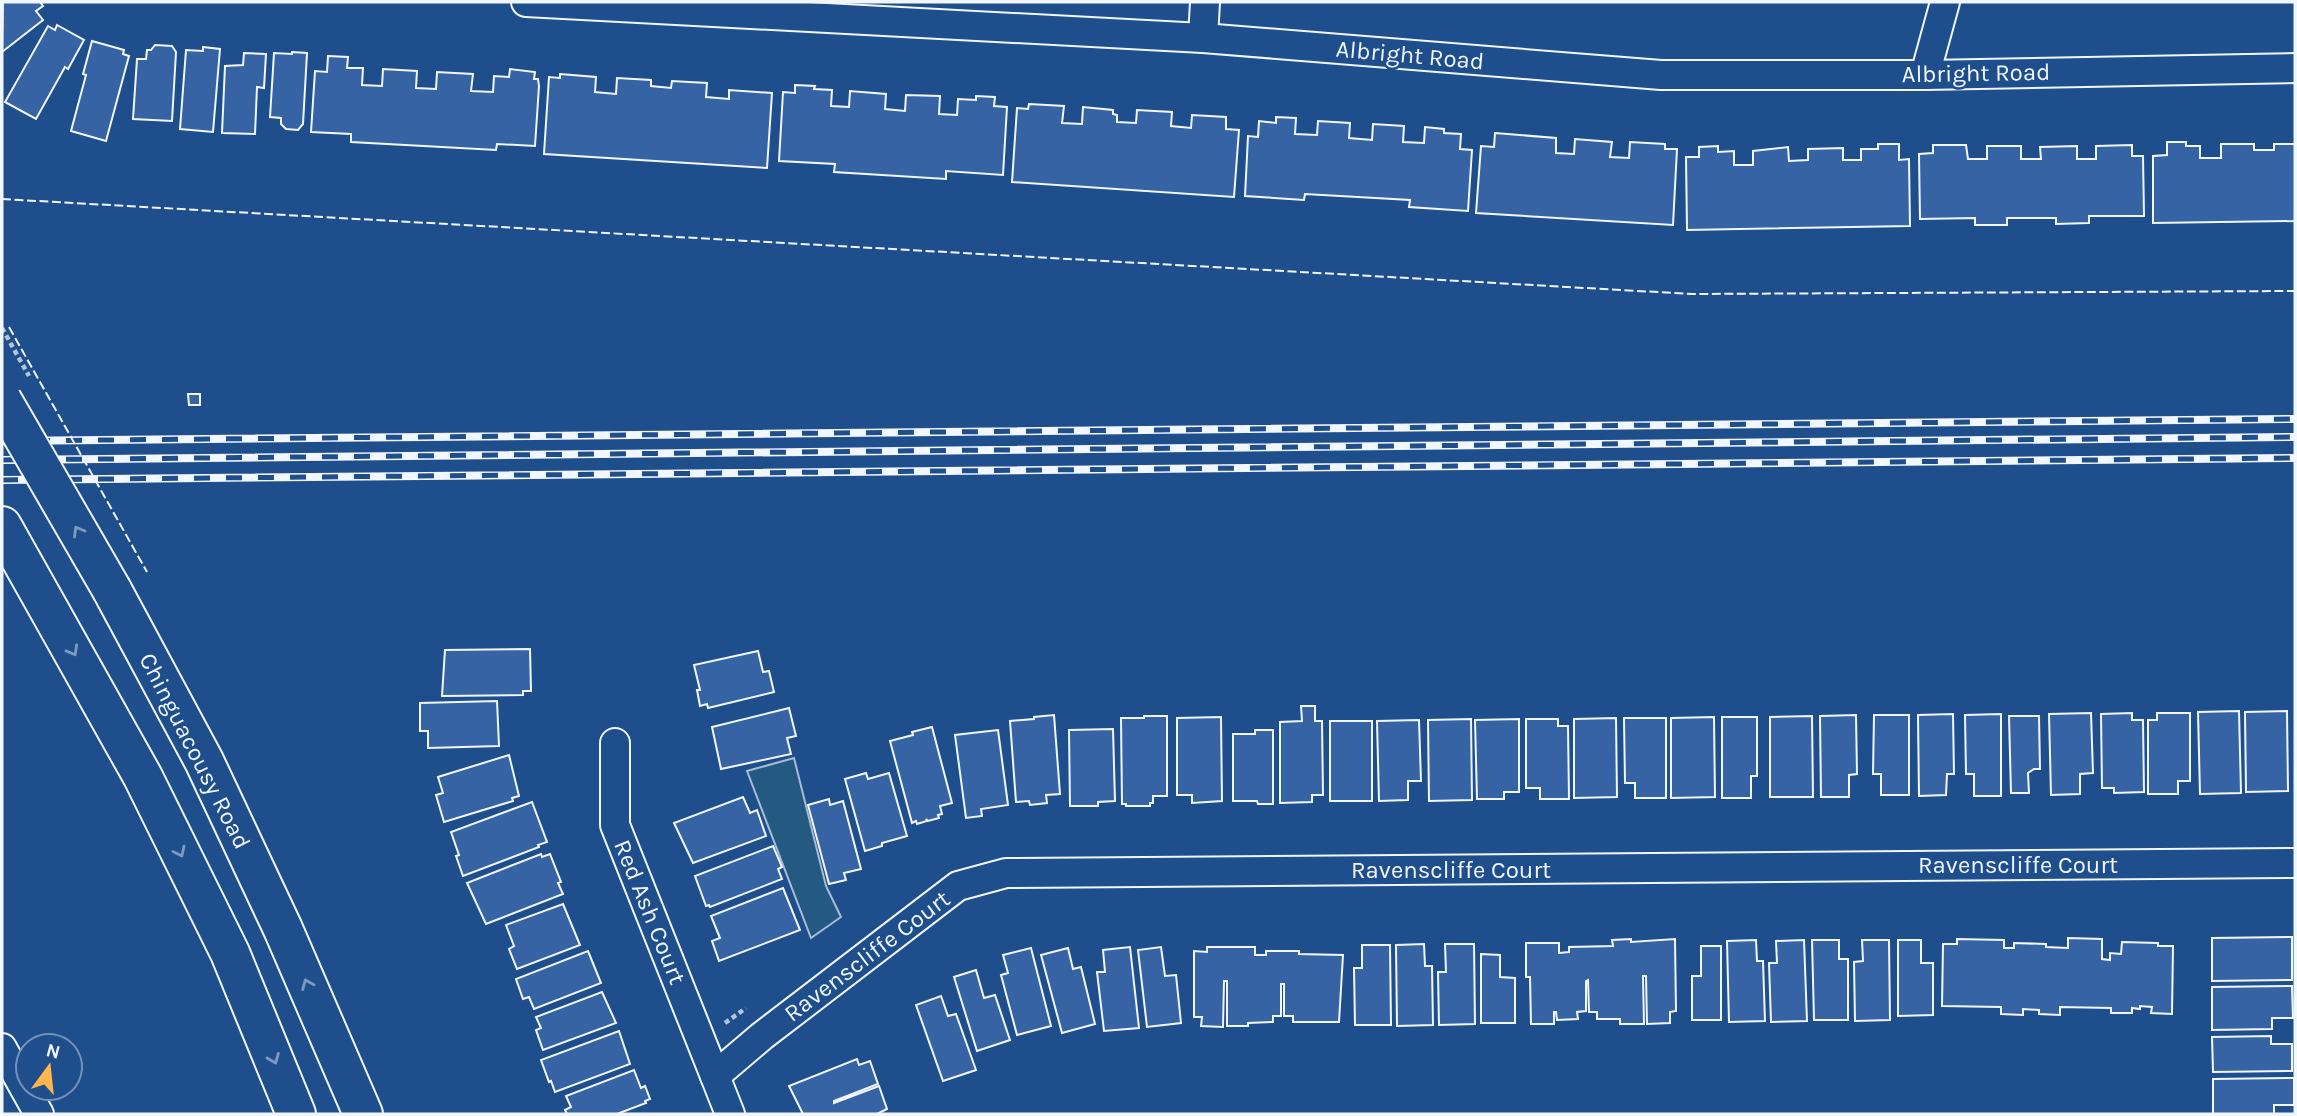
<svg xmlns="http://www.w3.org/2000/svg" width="2297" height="1116" viewBox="0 0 2297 1116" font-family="Karla,sans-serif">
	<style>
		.green { fill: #245a82; stroke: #a8bbd7; stroke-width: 2 }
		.building { fill: #3563a3; stroke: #f2f6ff; stroke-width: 2 }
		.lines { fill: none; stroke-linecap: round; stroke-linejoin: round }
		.street-casing { stroke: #f2f6ff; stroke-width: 32 }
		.secondary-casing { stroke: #f2f6ff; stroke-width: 42 }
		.path { stroke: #b3c4dc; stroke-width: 4.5; stroke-dasharray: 5 3.5; stroke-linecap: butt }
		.street { stroke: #1f4e8c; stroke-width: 28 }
		.secondary { stroke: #1f4e8c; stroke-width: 38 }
		.rail-casing { stroke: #f2f6ff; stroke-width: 8 }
		.rail { stroke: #1f4e8c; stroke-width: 5; stroke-dasharray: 16; stroke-linecap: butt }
		.secondary-bridge-casing { stroke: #f2f6ff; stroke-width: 42; stroke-linecap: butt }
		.path-bridge { stroke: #b3c4dc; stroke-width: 4.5; stroke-dasharray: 5 3.5; stroke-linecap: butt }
		.secondary-bridge { stroke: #1f4e8c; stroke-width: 38 }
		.fence { stroke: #f2f6ff; stroke-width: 2; stroke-dasharray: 9 3.5; stroke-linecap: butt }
		.oneway { stroke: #7e9ac0 }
		.labels { text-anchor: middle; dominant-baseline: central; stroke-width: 5; stroke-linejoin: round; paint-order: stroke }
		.street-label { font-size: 24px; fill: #f2f6ff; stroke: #1f4e8c }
	</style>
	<rect width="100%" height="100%" fill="#1f4e8c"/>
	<polygon class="green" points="794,758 826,886 841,917 811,938 747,771"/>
	<g class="building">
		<polygon points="3,2 40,2 43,6 36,11 43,20 2,52"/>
		<polygon points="57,25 84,40 68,69 65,67 36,119 5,102 48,26 55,30"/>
		<polygon points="92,41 124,50 123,54 129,56 106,141 71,131 86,75 83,74"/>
		<polygon points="155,45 172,46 176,52 172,121 133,119 137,59 146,59 147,50 151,50"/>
		<polygon points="203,47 220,49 213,132 180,129 186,50 203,51"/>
		<polygon points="292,52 307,53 303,124 298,130 286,129 281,124 281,118 270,117 274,53 292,54"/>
		<polygon points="244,53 266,54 264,88 257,87 255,134 222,133 225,66 243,65"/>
		<polygon points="328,56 348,57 347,68 363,68 362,85 382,86 383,69 417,71 416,88 436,89 437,72 473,74 471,91 493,92 494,76 509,77 510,69 535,72 534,79 538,79 539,86 535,146 497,144 496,150 351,142 351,134 311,132 315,71 327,72"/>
		<polygon points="560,74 596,77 595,92 616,94 617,78 651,80 651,86 671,88 672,81 707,83 706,97 729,99 729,90 772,93 767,168 544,154 549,77 560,78"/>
		<polygon points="795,85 815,86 814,89 832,90 831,106 849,107 850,91 886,94 885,109 905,111 906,95 940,96 939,114 957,115 958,99 976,100 976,96 995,97 994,106 1007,107 1003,175 946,171 946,179 834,172 835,164 779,161 783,92 795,93"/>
		<polygon points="1029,104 1064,106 1062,123 1082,124 1083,107 1113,110 1113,114 1117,115 1117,122 1136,123 1137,110 1172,112 1171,126 1191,128 1192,115 1226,117 1226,129 1239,130 1234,197 1012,182 1017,108 1028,109"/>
		<polygon points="1276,117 1296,118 1295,134 1317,135 1318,121 1350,123 1349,138 1372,140 1373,124 1404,126 1403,142 1424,143 1425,127 1444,129 1444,133 1461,134 1460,149 1472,150 1468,211 1409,207 1410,200 1305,194 1304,200 1245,196 1248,136 1258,137 1259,121 1276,123"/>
		<polygon points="1495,133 1556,138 1556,153 1574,154 1575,139 1612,142 1610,157 1629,158 1630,142 1665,144 1665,149 1677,149 1673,225 1476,213 1481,146 1494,147"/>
		<polygon points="2167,142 2186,142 2186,146 2200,146 2200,158 2221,158 2221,144 2254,144 2254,150 2274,150 2274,144 2295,144 2295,221 2153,223 2153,156 2167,155"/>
		<polygon points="1878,144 1899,144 1899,160 1909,159 1910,226 1687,230 1686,157 1699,157 1699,147 1718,146 1718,152 1734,151 1734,165 1753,165 1753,151 1788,147 1789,161 1808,160 1808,149 1843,148 1843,160 1861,160 1861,149 1878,149"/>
		<polygon points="1933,145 1966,145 1968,159 1987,159 1987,146 2021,146 2021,159 2041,159 2040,147 2077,146 2077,159 2096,159 2096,146 2132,145 2132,156 2143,156 2144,216 2089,216 2089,223 2056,224 2056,218 2007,218 2007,225 1975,225 1975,218 1920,219 1919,154 1933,153"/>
		<polygon points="188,394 200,394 200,405 189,405"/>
		<polygon points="530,649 531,691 523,691 523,695 442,696 445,650"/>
		<polygon points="758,651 763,672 769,671 774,692 708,708 707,704 700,706 697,690 700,690 694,665"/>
		<polygon points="497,701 499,746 428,748 428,731 420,731 420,703"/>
		<polygon points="1301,706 1315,706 1315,721 1322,721 1323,795 1312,795 1312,802 1280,803 1280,722 1302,721"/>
		<polygon points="789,708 796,736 787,738 791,754 721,769 712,727"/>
		<polygon points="2239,711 2241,793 2200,794 2198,712"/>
		<polygon points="2287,711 2288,791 2246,792 2245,712"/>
		<polygon points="2091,713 2093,773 2080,774 2080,794 2051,795 2049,714"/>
		<polygon points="2132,713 2132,720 2143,720 2144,792 2114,793 2114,788 2102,788 2101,714"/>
		<polygon points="2157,713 2190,713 2190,781 2178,781 2178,794 2148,794 2148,720 2157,720"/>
		<polygon points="1953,714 1954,774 1947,774 1946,795 1919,796 1918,715"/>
		<polygon points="2001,714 2001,796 1974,796 1974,774 1966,774 1965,715"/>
		<polygon points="1054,715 1060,794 1046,795 1047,803 1030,805 1029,801 1016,802 1010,721 1034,719 1034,717"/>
		<polygon points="1856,715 1857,774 1849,775 1849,797 1821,797 1820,716"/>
		<polygon points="1874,715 1909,715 1909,795 1881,795 1881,774 1873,774"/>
		<polygon points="1144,716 1167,716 1167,796 1153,796 1153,803 1150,803 1150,806 1126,806 1126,804 1122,804 1121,718 1144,718"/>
		<polygon points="1812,716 1813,797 1770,797 1770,717"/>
		<polygon points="2009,716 2039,716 2040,769 2034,769 2028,773 2029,793 2011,793"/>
		<polygon points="1221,717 1222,801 1192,803 1192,795 1177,795 1177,718"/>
		<polygon points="1714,717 1715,797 1671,798 1671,718"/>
		<polygon points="1722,717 1757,717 1757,776 1751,776 1751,798 1722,798"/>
		<polygon points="1616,718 1617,797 1574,798 1574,719"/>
		<polygon points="1624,718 1666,718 1666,798 1635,798 1635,783 1625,783"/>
		<polygon points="1471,719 1472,800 1429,801 1428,720"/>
		<polygon points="1519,719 1519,792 1504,792 1504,799 1477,799 1475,720"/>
		<polygon points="1526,719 1558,719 1558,726 1568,726 1569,799 1540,799 1540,788 1526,788"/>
		<polygon points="1419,720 1421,781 1408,781 1408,800 1379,801 1377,721"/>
		<rect x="1330" y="721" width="42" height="80"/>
		<polygon points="932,727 952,803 940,806 942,814 938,815 939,818 928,821 926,819 927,821 917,824 916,821 912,823 890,741 913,735 912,732"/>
		<polygon points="1113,729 1115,801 1098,802 1098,806 1070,806 1069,730"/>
		<polygon points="998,730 1008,805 981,809 982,816 966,818 955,735"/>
		<polygon points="1255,730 1273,730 1273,804 1258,804 1257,801 1233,801 1233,734 1255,734"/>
		<polygon points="509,755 519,796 512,798 513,801 444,822 436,795 443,793 438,777"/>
		<polygon points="866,773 868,779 889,773 907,836 882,843 882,846 865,851 845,779"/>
		<polygon points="743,797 750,813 757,810 766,836 693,863 674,823"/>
		<polygon points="829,799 830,805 843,801 861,869 844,873 846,880 829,884 808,805"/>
		<polygon points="532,802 547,842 538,845 539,847 463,876 456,856 459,855 451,832"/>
		<polygon points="773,846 782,867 778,869 782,879 710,907 709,905 706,906 695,876"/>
		<polygon points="541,854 542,857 550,854 561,882 558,883 563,894 486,924 467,883"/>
		<polygon points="783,888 800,930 719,961 712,941 720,938 711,916"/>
		<polygon points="563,904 580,945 517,969 509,949 514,946 506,925"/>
		<polygon points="2292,937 2292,980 2212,981 2212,938"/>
		<polygon points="2068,938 2102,939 2102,959 2110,960 2110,953 2121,954 2122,942 2158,943 2158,946 2173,946 2172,1014 2151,1013 2152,1007 2140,1006 2140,1009 2132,1008 2132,1013 2111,1013 2111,1008 2060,1007 2060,1015 2039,1014 2039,1010 2023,1009 2023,1015 2001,1014 2001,1007 1942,1006 1943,944 1957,944 1957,939 2004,940 2004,948 2014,948 2014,943 2046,944 2046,947 2068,948"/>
		<polygon points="1631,939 1631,942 1675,939 1676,1011 1670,1012 1670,1023 1647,1024 1646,976 1643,976 1644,1024 1620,1024 1620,1019 1597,1019 1597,1012 1589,1012 1588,980 1586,981 1586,1011 1577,1012 1578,1019 1557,1020 1556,1012 1554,1012 1554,1024 1531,1024 1530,977 1526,977 1526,943 1559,943 1559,953 1569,952 1569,947 1613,946 1612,940"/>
		<polygon points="1756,940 1757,961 1763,961 1765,1021 1729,1022 1727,941"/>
		<polygon points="1804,940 1807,1021 1771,1022 1769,963 1777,963 1776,941"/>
		<polygon points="1812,940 1839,940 1839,959 1848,959 1848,1020 1814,1020"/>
		<polygon points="1862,940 1889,940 1890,1020 1855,1021 1854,962 1863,961"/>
		<polygon points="1898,940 1921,940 1921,963 1933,963 1933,1015 1898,1016"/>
		<polygon points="1424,944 1425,966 1432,966 1433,1025 1397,1026 1396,945"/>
		<polygon points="1445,944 1474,944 1475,1024 1439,1025 1438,972 1446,972"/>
		<polygon points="1362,945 1390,945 1391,1025 1355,1025 1354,968 1362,968"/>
		<polygon points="1701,946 1721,946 1721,1020 1692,1020 1692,976 1701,976"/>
		<polygon points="1130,947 1139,1028 1104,1031 1097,972 1105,972 1103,950"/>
		<polygon points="1161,947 1165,976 1176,975 1181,1023 1147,1027 1138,950"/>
		<polygon points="1207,947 1255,947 1255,955 1266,955 1266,951 1299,951 1299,954 1343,955 1339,1022 1293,1022 1293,1016 1284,1016 1284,984 1281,984 1281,1016 1273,1016 1273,1022 1248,1023 1248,1026 1227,1026 1227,981 1224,981 1223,1027 1201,1026 1202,1017 1194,1017 1194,951 1207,952"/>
		<polygon points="1031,948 1051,1026 1017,1035 1001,975 1008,973 1003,955"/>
		<polygon points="1068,948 1073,969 1081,967 1095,1024 1062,1033 1041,955"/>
		<polygon points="588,951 601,983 534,1009 529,997 523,999 516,979"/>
		<polygon points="1481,954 1500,955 1500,977 1515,978 1515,1023 1481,1023"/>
		<polygon points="976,970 984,998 995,995 1010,1040 977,1051 954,977"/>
		<polygon points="2292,986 2293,1018 2272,1018 2272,1029 2212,1030 2212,987"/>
		<polygon points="602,992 616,1023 543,1050 536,1030 541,1028 536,1017"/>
		<polygon points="941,996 948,1016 956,1014 976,1070 943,1081 916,1005"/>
		<polygon points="619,1031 630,1064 555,1092 551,1081 549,1082 541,1060"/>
		<polygon points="2271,1036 2271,1044 2292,1044 2292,1071 2213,1072 2212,1037"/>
		<polygon points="857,1059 859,1065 870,1061 878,1084 834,1101 834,1103 879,1086 887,1109 877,1114 803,1114 789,1086"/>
		<polygon points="634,1070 641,1088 645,1086 650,1099 645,1101 646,1103 617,1114 567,1114 565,1110 571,1107 566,1096"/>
		<polygon points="2294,1078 2294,1105 2274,1105 2274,1114 2213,1114 2213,1079"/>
	</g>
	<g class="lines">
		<defs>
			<g id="street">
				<polyline points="526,2 1203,38 1661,75 1925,75 2295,68"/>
				<polyline points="1203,38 1205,2"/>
				<polyline points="1925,75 1945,2"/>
				<polyline points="615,743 615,825 715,1076"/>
				<polyline points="2,1048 39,1114"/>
				<polyline points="730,1114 715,1076 762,1036 958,886 1006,873 2295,863"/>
			</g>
			<g id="secondary">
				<polyline points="2,526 143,777 230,953 296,1114"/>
				<polyline points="112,590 204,761 283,929 363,1114"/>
			</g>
		</defs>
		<use href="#street" class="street-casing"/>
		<use href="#secondary" class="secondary-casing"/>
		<polyline class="path" points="725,1023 746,1008"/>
		<use href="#street" class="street"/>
		<use href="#secondary" class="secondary"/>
		<defs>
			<g id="rail">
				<polyline points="2,441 2295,419"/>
				<polyline points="2,460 2295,437"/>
				<polyline points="2,480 2295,458"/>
			</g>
		</defs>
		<use href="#rail" class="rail-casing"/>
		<use href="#rail" class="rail"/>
		<defs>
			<polyline id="secondary-bridge" points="2,400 112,590"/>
		</defs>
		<use href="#secondary-bridge" class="secondary-bridge-casing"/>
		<polyline class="path-bridge" points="2,328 29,376"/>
		<use href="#secondary-bridge" class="secondary-bridge"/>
		<g class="fence">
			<polyline points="2,199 1692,294 2295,291"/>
			<polyline points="9,327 147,572"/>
		</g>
	</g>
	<defs><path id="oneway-chevron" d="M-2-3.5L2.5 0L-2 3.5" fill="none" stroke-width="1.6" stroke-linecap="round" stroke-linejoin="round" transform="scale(1.75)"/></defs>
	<g class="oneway">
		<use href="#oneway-chevron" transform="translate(78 531) rotate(-120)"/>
		<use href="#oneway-chevron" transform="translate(73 651) rotate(61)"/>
		<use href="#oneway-chevron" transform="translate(180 852) rotate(64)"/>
		<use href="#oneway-chevron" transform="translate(307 984) rotate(-113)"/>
		<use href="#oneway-chevron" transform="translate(274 1059) rotate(68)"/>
	</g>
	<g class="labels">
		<g class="street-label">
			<text transform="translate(1410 55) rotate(5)">Albright Road</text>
			<text transform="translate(1976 73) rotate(-1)">Albright Road</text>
			<text transform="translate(195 751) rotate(63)">Chinguacousy Road</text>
			<text x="2018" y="865">Ravenscliffe Court</text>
			<text x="1451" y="870">Ravenscliffe Court</text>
			<text transform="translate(650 912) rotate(68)">Red Ash Court</text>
			<text transform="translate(867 956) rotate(-37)">Ravenscliffe Court</text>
		</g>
	</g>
	<rect width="2297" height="1116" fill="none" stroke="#f2f6ff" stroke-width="7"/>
	<g transform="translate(49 1067) rotate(15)"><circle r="33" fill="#1f4e8c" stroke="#7391ba" stroke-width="2"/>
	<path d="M0-5L12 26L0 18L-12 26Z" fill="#ffb74d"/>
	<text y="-10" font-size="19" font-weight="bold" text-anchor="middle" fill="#f2f6ff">N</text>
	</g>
</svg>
